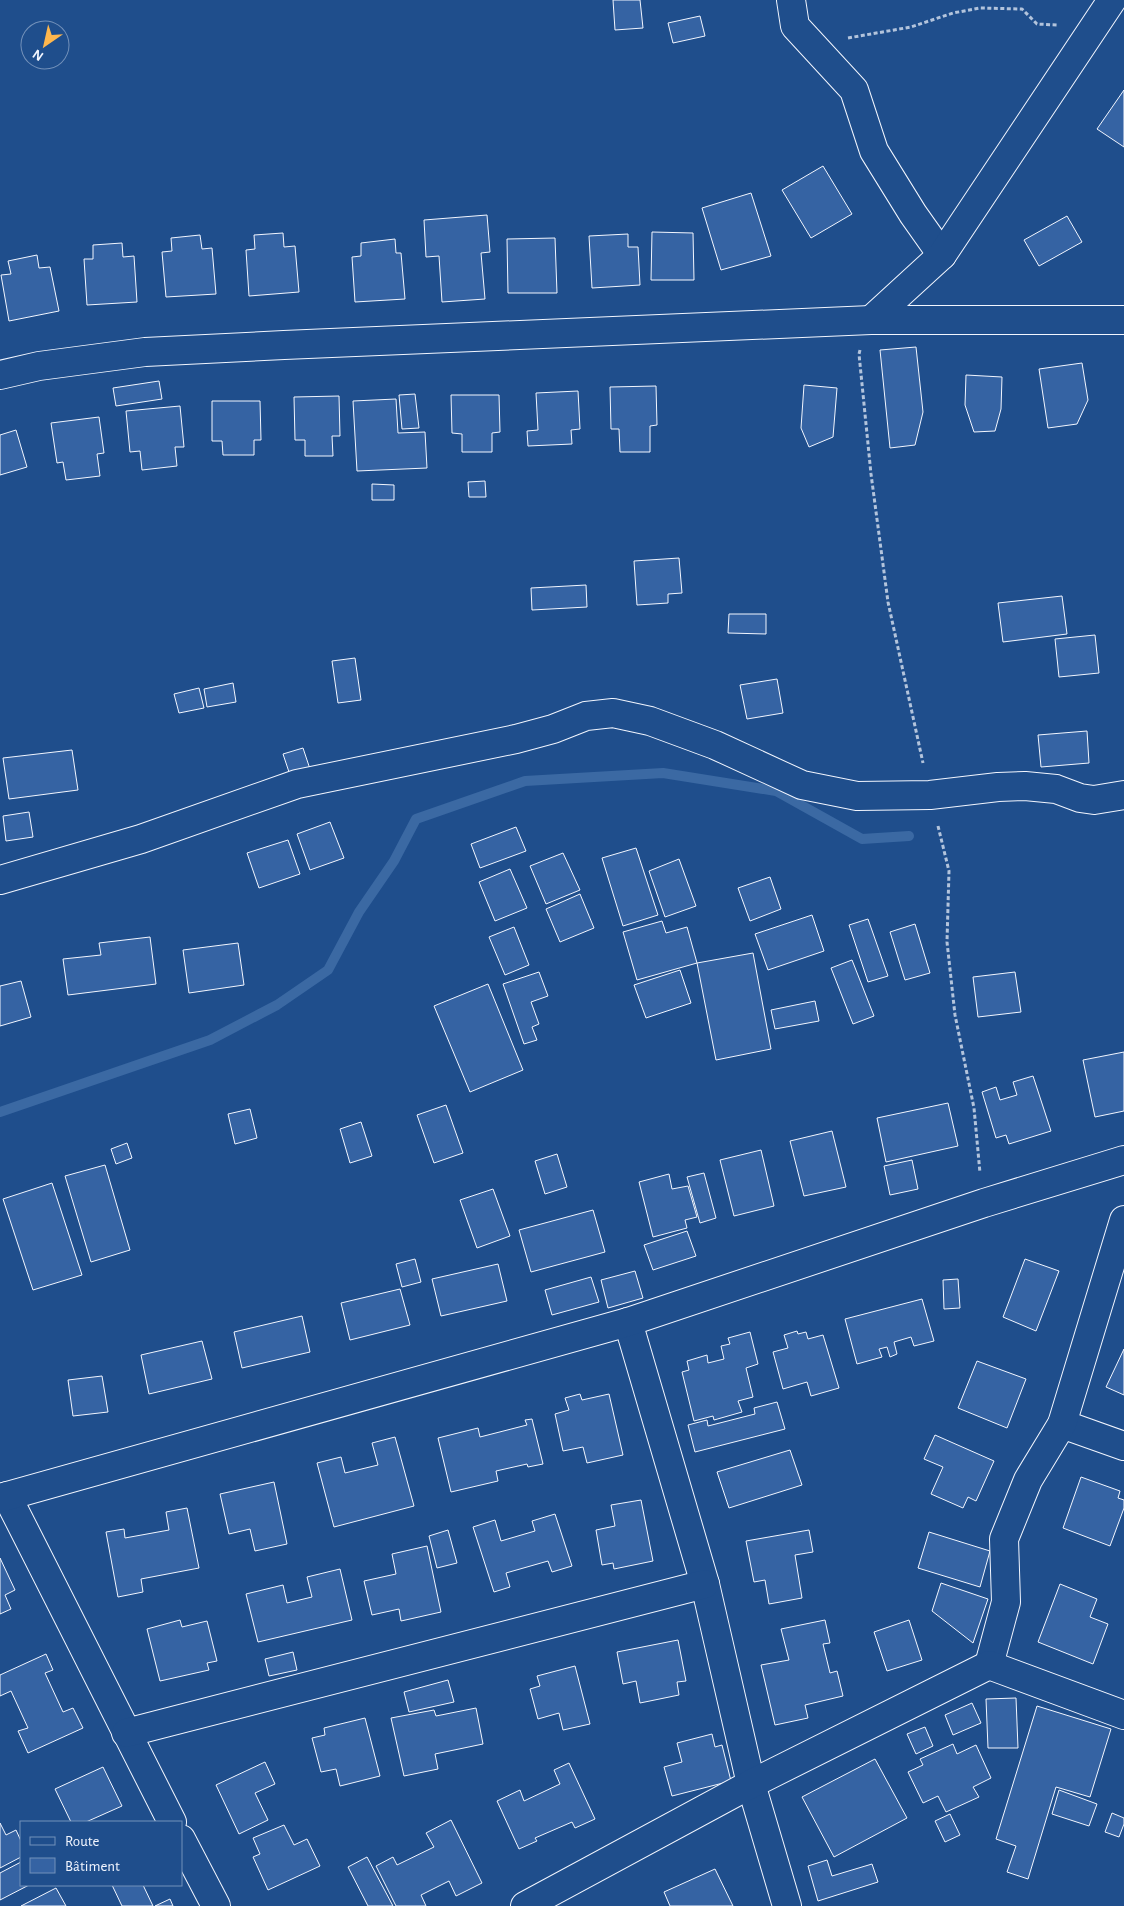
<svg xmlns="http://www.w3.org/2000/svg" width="1124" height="1906" viewBox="0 0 1124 1906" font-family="'Alegreya Sans',sans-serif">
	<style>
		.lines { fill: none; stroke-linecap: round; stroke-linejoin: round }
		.stream { stroke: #3b69a3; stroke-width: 10 }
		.building { fill: #3563a3; stroke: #f2f6ff }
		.minor-casing { stroke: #f2f6ff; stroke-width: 30 }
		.path { stroke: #b3c4dc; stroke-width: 3; stroke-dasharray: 4 2.5; stroke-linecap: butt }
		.minor { stroke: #1f4e8c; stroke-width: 28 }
	</style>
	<rect width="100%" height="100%" fill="#1f4e8c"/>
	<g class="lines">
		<polyline class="stream" points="0,1112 210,1040 277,1005 328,970 359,912 394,861 416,819 525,781 663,773 776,791 862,839 909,836"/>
	</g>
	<g class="building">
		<polygon points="613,0 640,0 643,28 615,30"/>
		<polygon points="700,16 705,36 673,43 668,23"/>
		<polygon points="1124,90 1124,147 1097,129"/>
		<polygon points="823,166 852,214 811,238 782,190"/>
		<polygon points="751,193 771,256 721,270 702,208"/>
		<polygon points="487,215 490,252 481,253 485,299 442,302 439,256 426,257 424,220"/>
		<polygon points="1067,216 1082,242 1039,266 1024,240"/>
		<polygon points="652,232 693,233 694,280 651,280"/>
		<polygon points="283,233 284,247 295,246 299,292 249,296 246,250 255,249 254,235"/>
		<polygon points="628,234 628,247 638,247 640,285 592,288 589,236"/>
		<polygon points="200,235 202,249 212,248 216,294 166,297 162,252 172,251 171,238"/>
		<polygon points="555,238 557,293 508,293 507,239"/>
		<polygon points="395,239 396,253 401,253 405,299 355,302 352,257 361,256 361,243"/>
		<polygon points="122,243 123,257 134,256 137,302 87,305 84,259 93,259 93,245"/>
		<polygon points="37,255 39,268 50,267 59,311 9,321 1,275 11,274 8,261"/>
		<polygon points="916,347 923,412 915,445 890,448 880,350"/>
		<polygon points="1082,363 1088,400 1077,424 1048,428 1039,369"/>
		<polygon points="966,375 1002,377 1001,409 995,431 974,432 965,405"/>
		<polygon points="159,381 162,399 116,406 113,388"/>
		<polygon points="804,385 837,388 833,437 809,447 801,428"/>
		<polygon points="656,386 657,425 650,426 650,452 620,452 619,429 611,429 610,387"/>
		<polygon points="578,391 580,429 571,430 572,444 528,446 527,431 538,430 536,393"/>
		<polygon points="415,394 419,428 402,429 399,395"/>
		<polygon points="451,395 499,395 500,432 492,433 492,452 462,452 462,434 452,433"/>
		<polygon points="339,396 340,436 332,436 333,456 305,456 305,440 295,440 294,397"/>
		<polygon points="396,399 398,433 425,432 427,468 357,471 353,401"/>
		<polygon points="212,401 260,401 261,440 254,440 254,455 223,455 222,441 212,441"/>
		<polygon points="180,406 184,447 175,447 177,466 142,470 140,451 130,452 126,411"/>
		<polygon points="99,417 104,453 97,454 100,476 66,480 63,462 57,463 51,423"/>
		<polygon points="16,430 27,467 0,475 0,435"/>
		<polygon points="485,481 486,497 469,497 468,482"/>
		<polygon points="372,484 394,485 394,500 372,500"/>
		<polygon points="679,558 682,593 668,594 668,603 637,605 634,561"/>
		<polygon points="586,585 587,607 532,610 531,588"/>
		<polygon points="1062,596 1067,634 1003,642 998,603"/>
		<polygon points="729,614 766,614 766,634 728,633"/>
		<polygon points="1095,635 1099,673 1059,677 1055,639"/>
		<polygon points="355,658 361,700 338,703 332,661"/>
		<polygon points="777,679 783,713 747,719 740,685"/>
		<polygon points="233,683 236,702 207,707 204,689"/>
		<polygon points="199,688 204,708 179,713 174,694"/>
		<polygon points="1087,731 1089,763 1041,767 1038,735"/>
		<polygon points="303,748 311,772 291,778 283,754"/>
		<polygon points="72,750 78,790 9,799 3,758"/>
		<polygon points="29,812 33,837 6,841 3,816"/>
		<polygon points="330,822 344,858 310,870 297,834"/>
		<polygon points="516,827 526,851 480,868 471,844"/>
		<polygon points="288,840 300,874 259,888 247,853"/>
		<polygon points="636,848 658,915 623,926 602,858"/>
		<polygon points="563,853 580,890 546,904 530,866"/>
		<polygon points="679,859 696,906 665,917 649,871"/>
		<polygon points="510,869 527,908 495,921 479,882"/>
		<polygon points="770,877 781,909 750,921 738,888"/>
		<polygon points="580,894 594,928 560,942 546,909"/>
		<polygon points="812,915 824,951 768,970 755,934"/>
		<polygon points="868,919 888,976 868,982 849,925"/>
		<polygon points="662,921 666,933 687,927 697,963 637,980 623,932"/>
		<polygon points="915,924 930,973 905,980 890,932"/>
		<polygon points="514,927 529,965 505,975 489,937"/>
		<polygon points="150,937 156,984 68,995 63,959 101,955 99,943"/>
		<polygon points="238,943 244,985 189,993 183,950"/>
		<polygon points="753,953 771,1049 716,1060 697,963"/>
		<polygon points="852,960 874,1016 853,1024 831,968"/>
		<polygon points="680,970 691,1003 646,1018 634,985"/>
		<polygon points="539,972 548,996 531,1002 539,1024 532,1027 537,1040 524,1044 503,984"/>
		<polygon points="1015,972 1021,1012 978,1017 973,977"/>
		<polygon points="21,981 31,1017 0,1026 0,986"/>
		<polygon points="488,984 523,1070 470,1092 434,1006"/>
		<polygon points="815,1001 819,1021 775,1029 771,1010"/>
		<polygon points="1124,1052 1124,1111 1095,1117 1083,1060"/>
		<polygon points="1033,1076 1051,1131 1009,1144 1006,1135 996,1138 982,1092 996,1087 1000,1100 1017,1095 1013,1082"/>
		<polygon points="948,1103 958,1146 886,1162 877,1118"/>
		<polygon points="446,1105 463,1153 434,1163 417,1115"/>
		<polygon points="250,1109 257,1138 235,1144 228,1114"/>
		<polygon points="361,1122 372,1156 350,1163 340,1129"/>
		<polygon points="832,1131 846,1187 804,1196 790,1141"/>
		<polygon points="127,1143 132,1158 116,1164 111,1149"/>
		<polygon points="761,1150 774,1206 734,1216 720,1160"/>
		<polygon points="557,1154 567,1187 545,1194 535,1161"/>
		<polygon points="912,1160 918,1189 890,1195 884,1166"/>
		<polygon points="105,1165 130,1250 91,1262 65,1176"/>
		<polygon points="704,1173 716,1218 700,1223 687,1177"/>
		<polygon points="669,1174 672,1189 688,1186 697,1217 685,1220 687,1228 653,1237 639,1182"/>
		<polygon points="52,1183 82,1275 33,1290 3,1199"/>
		<polygon points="493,1189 510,1236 477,1248 460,1200"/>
		<polygon points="593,1210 605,1252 531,1272 519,1230"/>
		<polygon points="687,1231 696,1256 653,1270 644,1245"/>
		<polygon points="415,1259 421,1282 402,1287 396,1264"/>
		<polygon points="1025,1259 1059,1271 1036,1331 1003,1317"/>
		<polygon points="498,1264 507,1301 441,1316 432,1279"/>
		<polygon points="635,1271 643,1298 608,1308 601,1280"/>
		<polygon points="591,1277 599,1302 552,1315 545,1290"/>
		<polygon points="958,1279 960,1308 944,1309 943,1280"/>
		<polygon points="400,1289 410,1325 350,1340 341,1303"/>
		<polygon points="922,1299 934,1341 914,1346 911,1337 894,1342 897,1354 890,1357 887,1347 879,1349 882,1357 857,1364 845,1319"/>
		<polygon points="302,1316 310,1352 242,1368 234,1332"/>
		<polygon points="797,1331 798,1334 806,1332 808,1339 823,1335 839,1388 811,1396 807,1382 783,1389 773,1352 788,1348 784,1335"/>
		<polygon points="750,1332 758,1364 746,1368 753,1397 738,1401 742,1412 714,1420 713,1416 694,1421 682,1372 689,1370 687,1361 707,1355 708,1363 724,1359 721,1346 730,1344 728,1338"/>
		<polygon points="202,1341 212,1379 149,1394 141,1355"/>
		<polygon points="1124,1349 1124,1395 1106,1387"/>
		<polygon points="977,1361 1026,1379 1007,1428 958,1408"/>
		<polygon points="102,1376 108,1412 73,1416 68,1380"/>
		<polygon points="580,1394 582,1400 609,1394 623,1455 587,1463 583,1447 563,1451 555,1414 569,1410 565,1398"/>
		<polygon points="777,1402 785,1429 695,1452 688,1425 707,1420 708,1426 755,1414 754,1408"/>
		<polygon points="532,1419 543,1464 528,1467 527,1464 496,1471 498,1481 451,1492 438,1438 478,1428 480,1437 527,1425 525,1420"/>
		<polygon points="935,1435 994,1461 976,1501 968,1497 963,1508 931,1494 943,1467 924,1459"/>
		<polygon points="395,1437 414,1506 334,1527 317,1463 341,1457 345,1473 378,1465 372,1443"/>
		<polygon points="790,1450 802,1485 729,1508 717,1472"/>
		<polygon points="1081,1477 1120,1491 1118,1498 1124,1500 1124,1508 1110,1546 1063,1528"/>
		<polygon points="274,1482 287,1544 255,1551 250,1529 229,1534 220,1494"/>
		<polygon points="641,1500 653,1561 614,1569 613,1563 602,1565 596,1530 615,1526 611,1505"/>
		<polygon points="187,1508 199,1568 141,1579 143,1592 118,1597 106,1532 124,1529 125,1538 169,1530 166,1512"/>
		<polygon points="555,1514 572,1566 552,1572 548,1561 506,1573 510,1587 494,1592 473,1527 495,1520 501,1541 535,1531 532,1521"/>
		<polygon points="448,1530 457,1563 437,1568 429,1536"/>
		<polygon points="809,1530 813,1552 795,1555 802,1598 769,1604 765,1580 754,1582 746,1541"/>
		<polygon points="929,1532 990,1551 980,1587 918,1568"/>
		<polygon points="427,1546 441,1612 401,1621 399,1609 372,1615 364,1581 396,1574 392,1554"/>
		<polygon points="0,1558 15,1590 5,1595 11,1609 0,1614"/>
		<polygon points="340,1569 352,1620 258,1642 246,1594 283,1585 287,1603 312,1597 307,1577"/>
		<polygon points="941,1583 988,1599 973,1643 932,1611"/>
		<polygon points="1060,1584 1097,1599 1090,1617 1108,1624 1093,1664 1038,1642"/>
		<polygon points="180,1620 182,1627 207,1621 217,1661 207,1663 209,1670 160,1681 147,1629"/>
		<polygon points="825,1620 830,1643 823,1644 830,1673 837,1671 843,1696 805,1705 808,1718 775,1725 761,1665 789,1660 781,1629"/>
		<polygon points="909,1620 922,1660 887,1671 874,1632"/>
		<polygon points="678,1640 686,1681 677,1682 679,1695 640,1703 636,1681 623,1684 617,1652"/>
		<polygon points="293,1652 297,1670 269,1676 265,1659"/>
		<polygon points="46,1654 53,1670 45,1673 63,1712 73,1708 83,1728 28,1753 18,1731 28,1728 11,1691 0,1696 0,1675"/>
		<polygon points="575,1666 590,1724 563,1730 559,1713 538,1719 530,1689 540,1686 537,1676"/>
		<polygon points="448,1680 454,1702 409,1712 404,1692"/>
		<polygon points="1016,1698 1018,1748 988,1748 986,1699"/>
		<polygon points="972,1703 981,1723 953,1735 945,1715"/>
		<polygon points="1037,1706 1111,1729 1090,1797 1056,1787 1028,1879 1007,1872 1016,1846 996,1839"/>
		<polygon points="476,1708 483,1744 435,1754 438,1769 404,1776 391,1718 434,1710 436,1716"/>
		<polygon points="365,1718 380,1776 340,1786 336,1769 321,1772 312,1738 325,1735 324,1728"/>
		<polygon points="925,1727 933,1746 916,1754 907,1734"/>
		<polygon points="712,1734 715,1747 722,1745 731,1781 672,1796 664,1767 682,1762 677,1743"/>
		<polygon points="953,1744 957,1754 976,1745 991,1778 973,1787 979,1797 946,1812 938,1796 923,1803 908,1772 923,1765 920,1759"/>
		<polygon points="875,1759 907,1818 834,1857 802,1797"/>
		<polygon points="265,1762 275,1784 255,1793 268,1820 239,1834 216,1785"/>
		<polygon points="569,1763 595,1819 575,1828 572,1822 535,1838 537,1841 519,1849 497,1801 520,1790 524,1801 560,1784 554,1770"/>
		<polygon points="103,1767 122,1806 86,1822 71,1822 55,1789"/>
		<polygon points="1059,1790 1097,1804 1089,1826 1052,1814"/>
		<polygon points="1112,1813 1124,1818 1124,1824 1119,1837 1105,1832"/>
		<polygon points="950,1814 960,1835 945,1842 935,1821"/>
		<polygon points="451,1820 482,1883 456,1896 449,1881 421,1895 426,1906 396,1906 376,1866 393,1857 397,1865 434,1847 426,1833"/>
		<polygon points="0,1823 6,1835 16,1830 21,1841 21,1857 0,1868"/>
		<polygon points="284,1825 294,1845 307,1839 320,1866 268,1890 253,1857 260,1854 253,1838"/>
		<polygon points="367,1857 393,1906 368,1906 348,1867"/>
		<polygon points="827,1860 832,1876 872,1864 878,1882 818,1901 808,1866"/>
		<polygon points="21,1862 21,1885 29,1885 0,1900 0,1873"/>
		<polygon points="715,1869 733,1906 670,1906 664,1892"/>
		<polygon points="112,1885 143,1885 153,1906 122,1906"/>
		<polygon points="56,1888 66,1906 21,1906"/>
		<polygon points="170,1899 173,1906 155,1906"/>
	</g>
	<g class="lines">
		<defs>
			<g id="minor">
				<polyline points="791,0 795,26 854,90 874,151 913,214 942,255"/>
				<polyline points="871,320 942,255 1112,0"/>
				<polyline points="0,375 39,366 145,352 284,345 871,320 1124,320"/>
				<polyline points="0,880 141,839 297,784 516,739 553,729 586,716 613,713 650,721 715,745 802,785 857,796 930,795 998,787 1025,786 1056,789 1080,798 1094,800 1124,795"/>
				<polyline points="628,1322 705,1584 751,1784 787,1906"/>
				<polyline points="1062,1424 1124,1446"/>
				<polyline points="7,1496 172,1822"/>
				<polyline points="0,1498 628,1322 984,1203 1124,1160"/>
				<polyline points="989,1665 1006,1602 1004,1539 1028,1480 1062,1424 1124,1220"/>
				<polyline points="126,1733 705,1584"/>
				<polyline points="181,1839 216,1906"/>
				<polyline points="525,1906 751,1784 989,1665 1124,1715"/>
			</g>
		</defs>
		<use href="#minor" class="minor-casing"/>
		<g class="path">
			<polyline points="848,38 911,27 953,13 980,8 1022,9 1037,24 1057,25"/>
			<polyline points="860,350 859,354 871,474 888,602 923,763"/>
			<polyline points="938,826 949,871 947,942 955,1015 974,1108 980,1173"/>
		</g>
		<use href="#minor" class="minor"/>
	</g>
	<rect x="20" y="1821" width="162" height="65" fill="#1f4e8c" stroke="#7391ba"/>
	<rect x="30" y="1837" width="25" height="8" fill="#1f4e8c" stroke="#7391ba"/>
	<text x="65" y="1846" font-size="15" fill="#f2f6ff">Route</text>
	<rect x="30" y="1858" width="25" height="15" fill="#3563a3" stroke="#7391ba"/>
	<text x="65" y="1871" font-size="15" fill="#f2f6ff">Bâtiment</text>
	<g transform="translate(45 45) rotate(214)"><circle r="24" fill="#1f4e8c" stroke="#7391ba"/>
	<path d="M0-4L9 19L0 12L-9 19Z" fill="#ffb74d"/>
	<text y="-8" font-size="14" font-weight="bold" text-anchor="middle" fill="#f2f6ff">N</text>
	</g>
</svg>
